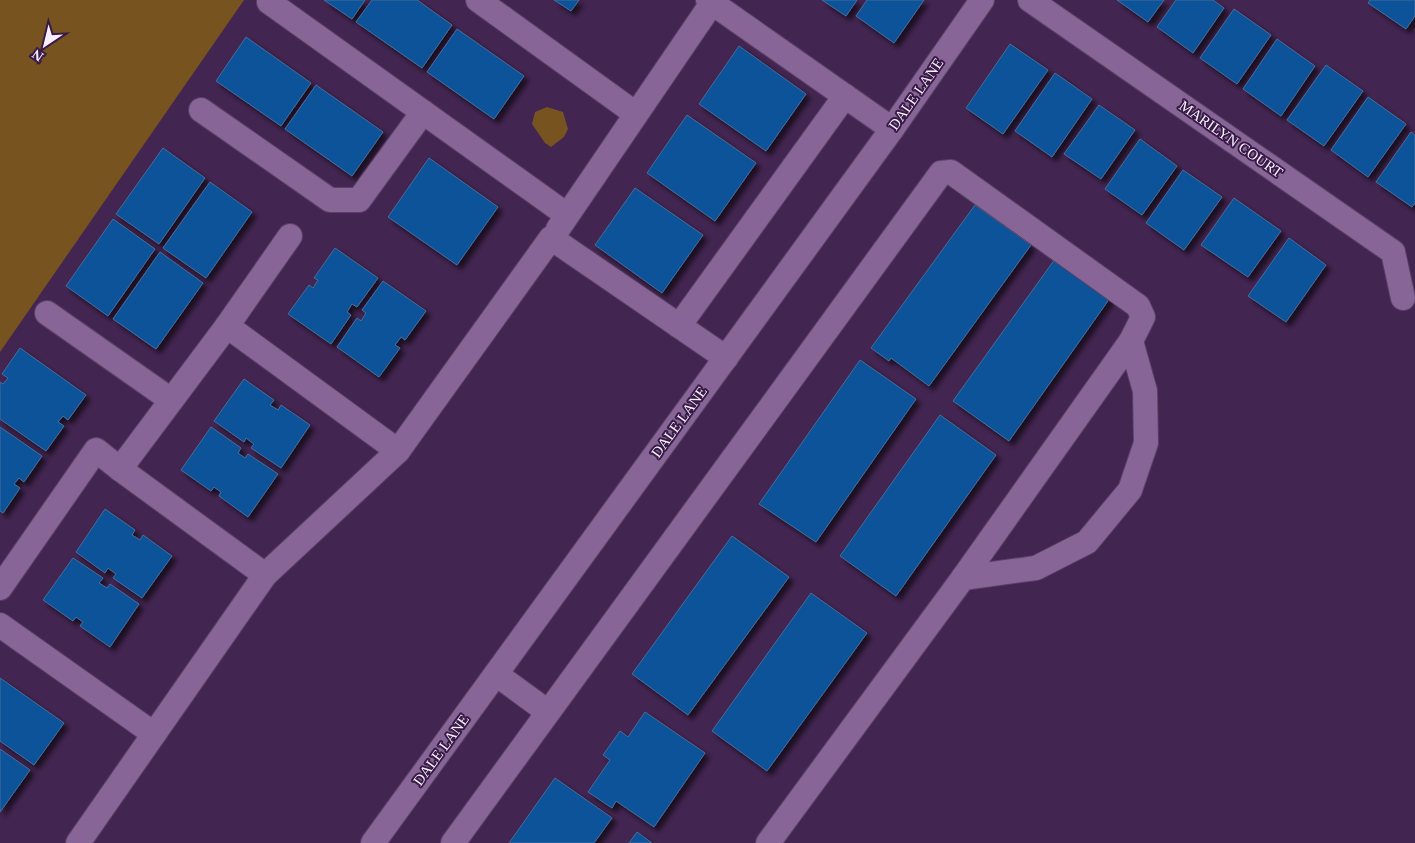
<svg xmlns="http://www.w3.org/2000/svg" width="1415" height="843" viewBox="0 0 1415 843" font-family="Georgia,serif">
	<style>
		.green { fill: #77531f }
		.building { fill: #075299; stroke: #486d9a; filter: url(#shadow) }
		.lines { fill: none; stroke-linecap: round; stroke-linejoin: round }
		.minor-casing { stroke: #5b4166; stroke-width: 26 }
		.minor { stroke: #876697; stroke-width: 24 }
		.labels { text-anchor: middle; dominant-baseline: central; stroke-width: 4; stroke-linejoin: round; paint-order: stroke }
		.street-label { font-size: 15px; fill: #f9eeff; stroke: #381b46 }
	</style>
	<defs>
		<filter id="shadow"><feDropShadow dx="4.5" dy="4.5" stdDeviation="2.5" flood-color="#0009"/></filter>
	</defs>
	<rect width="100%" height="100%" fill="#432551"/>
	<g class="green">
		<polygon points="0,0 244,0 0,352"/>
		<polygon points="547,107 563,112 568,129 564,137 551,147 545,143 532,124 535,112"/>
	</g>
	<g class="building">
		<polygon points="324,0 365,0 352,19"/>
		<polygon points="372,0 417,0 452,25 422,68 356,22"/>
		<polygon points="554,0 579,0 571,11"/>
		<polygon points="822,0 857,0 846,16"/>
		<polygon points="867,0 924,0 894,43 856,16"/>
		<polygon points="1117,0 1164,0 1148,22"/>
		<polygon points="1176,0 1213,0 1224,8 1193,53 1157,27"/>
		<polygon points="1370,0 1415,0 1415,16 1406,29 1368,3"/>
		<polygon points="1234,9 1271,35 1237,84 1200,58"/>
		<polygon points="457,29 524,76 494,119 427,72"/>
		<polygon points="246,37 311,83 281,126 216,81"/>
		<polygon points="1277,39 1315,66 1281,116 1243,89"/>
		<polygon points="1010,44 1048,70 1003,134 966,108"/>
		<polygon points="739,46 806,94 766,151 699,104"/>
		<polygon points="1326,65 1363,91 1324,146 1287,120"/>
		<polygon points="1055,73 1092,99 1052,157 1015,131"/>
		<polygon points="316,85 383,132 352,176 285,129"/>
		<polygon points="1368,97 1406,124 1368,177 1331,150"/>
		<polygon points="1099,105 1135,130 1101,179 1064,154"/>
		<polygon points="687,115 756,163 715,221 647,173"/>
		<polygon points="1411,132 1415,135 1415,203 1412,207 1376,182"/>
		<polygon points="1140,139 1177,166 1142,215 1105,189"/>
		<polygon points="163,148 205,178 159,244 116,214"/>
		<polygon points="429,158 498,207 457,265 388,217"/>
		<polygon points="1183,170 1222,197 1184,250 1146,223"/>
		<polygon points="210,182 252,212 206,278 163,248"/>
		<polygon points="635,188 703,235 662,293 595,245"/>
		<polygon points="1234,198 1281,231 1248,277 1201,245"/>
		<polygon points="975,205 1031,245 929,386 891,358 889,361 871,348"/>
		<polygon points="113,219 155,249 108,316 66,286"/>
		<polygon points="1289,238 1326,265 1286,322 1248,296"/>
		<polygon points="335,248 378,278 357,307 352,304 347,312 351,315 331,344 288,314 309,285 313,288 318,280 314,278"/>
		<polygon points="160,252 203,283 156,349 113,319"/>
		<polygon points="1055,259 1110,298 1009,441 953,401"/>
		<polygon points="383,281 426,311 405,340 401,337 395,345 400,348 379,377 337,347 357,318 361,321 366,313 362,310"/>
		<polygon points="20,348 86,395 68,420 63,416 58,422 64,426 46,451 0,419 0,382 3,384 8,378 2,374"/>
		<polygon points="860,360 916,399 816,542 759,504"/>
		<polygon points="244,379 274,400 270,405 278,410 281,405 310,425 281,468 251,448 254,444 246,438 244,442 214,421"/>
		<polygon points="940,415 996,455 896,596 840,556"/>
		<polygon points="0,427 42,456 24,482 19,478 14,484 20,488 3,513 0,511"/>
		<polygon points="211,427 241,448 238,453 245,458 248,454 278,474 248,517 219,496 221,492 214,487 211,491 181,470"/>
		<polygon points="105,509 135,530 132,535 140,540 143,535 172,556 142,598 113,578 116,574 108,568 105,573 76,552"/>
		<polygon points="732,536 789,577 688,715 632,674"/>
		<polygon points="73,558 103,578 99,583 107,588 110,584 139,604 110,647 80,626 83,622 76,617 73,621 43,600"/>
		<polygon points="811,593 867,633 767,771 712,731"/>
		<polygon points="0,678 64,723 34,765 0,741"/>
		<polygon points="645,712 705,753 654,827 616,801 612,808 588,792 610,760 603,755 620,731 628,737"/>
		<polygon points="0,749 30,770 0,812"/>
		<polygon points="555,778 612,818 594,843 509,843"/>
		<polygon points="637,832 652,843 629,843"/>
	</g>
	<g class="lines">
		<defs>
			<g id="minor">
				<polyline points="478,0 636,114"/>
				<polyline points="708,0 892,129"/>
				<polyline points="1030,0 1393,252 1403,298"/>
				<polyline points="269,2 567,215"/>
				<polyline points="201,110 330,200 359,200 423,112"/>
				<polyline points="558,229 712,3"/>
				<polyline points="290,236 227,326 398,451 551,238 726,358"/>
				<polyline points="47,313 171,400"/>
				<polyline points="227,326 120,469 265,575"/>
				<polyline points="679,326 845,96"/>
				<polyline points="963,578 1131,341"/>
				<polyline points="0,588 96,450 120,469"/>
				<polyline points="0,625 154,734"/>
				<polyline points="496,674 548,712"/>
				<polyline points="78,843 265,575 398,451"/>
				<polyline points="373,843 892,129 982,0"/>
				<polyline points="453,843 941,173 951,172 1138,306 1143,317 1131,341 1145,391 1146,443 1130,490 1087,542 1036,568 963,578 768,843"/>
			</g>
		</defs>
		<use href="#minor" class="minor-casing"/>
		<use href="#minor" class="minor"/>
	</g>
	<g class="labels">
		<g class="street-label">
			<text transform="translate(916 94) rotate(-55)">DALE LANE</text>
			<text transform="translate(1231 139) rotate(35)">MARILYN COURT</text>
			<text transform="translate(679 422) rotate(-54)">DALE LANE</text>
			<text transform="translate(441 750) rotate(-54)">DALE LANE</text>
		</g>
	</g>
	<g transform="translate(45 45) rotate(215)" stroke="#381b46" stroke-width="4" paint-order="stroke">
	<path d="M0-4L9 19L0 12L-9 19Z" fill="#f9eeff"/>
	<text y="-8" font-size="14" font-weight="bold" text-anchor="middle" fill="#f9eeff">N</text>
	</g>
</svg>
